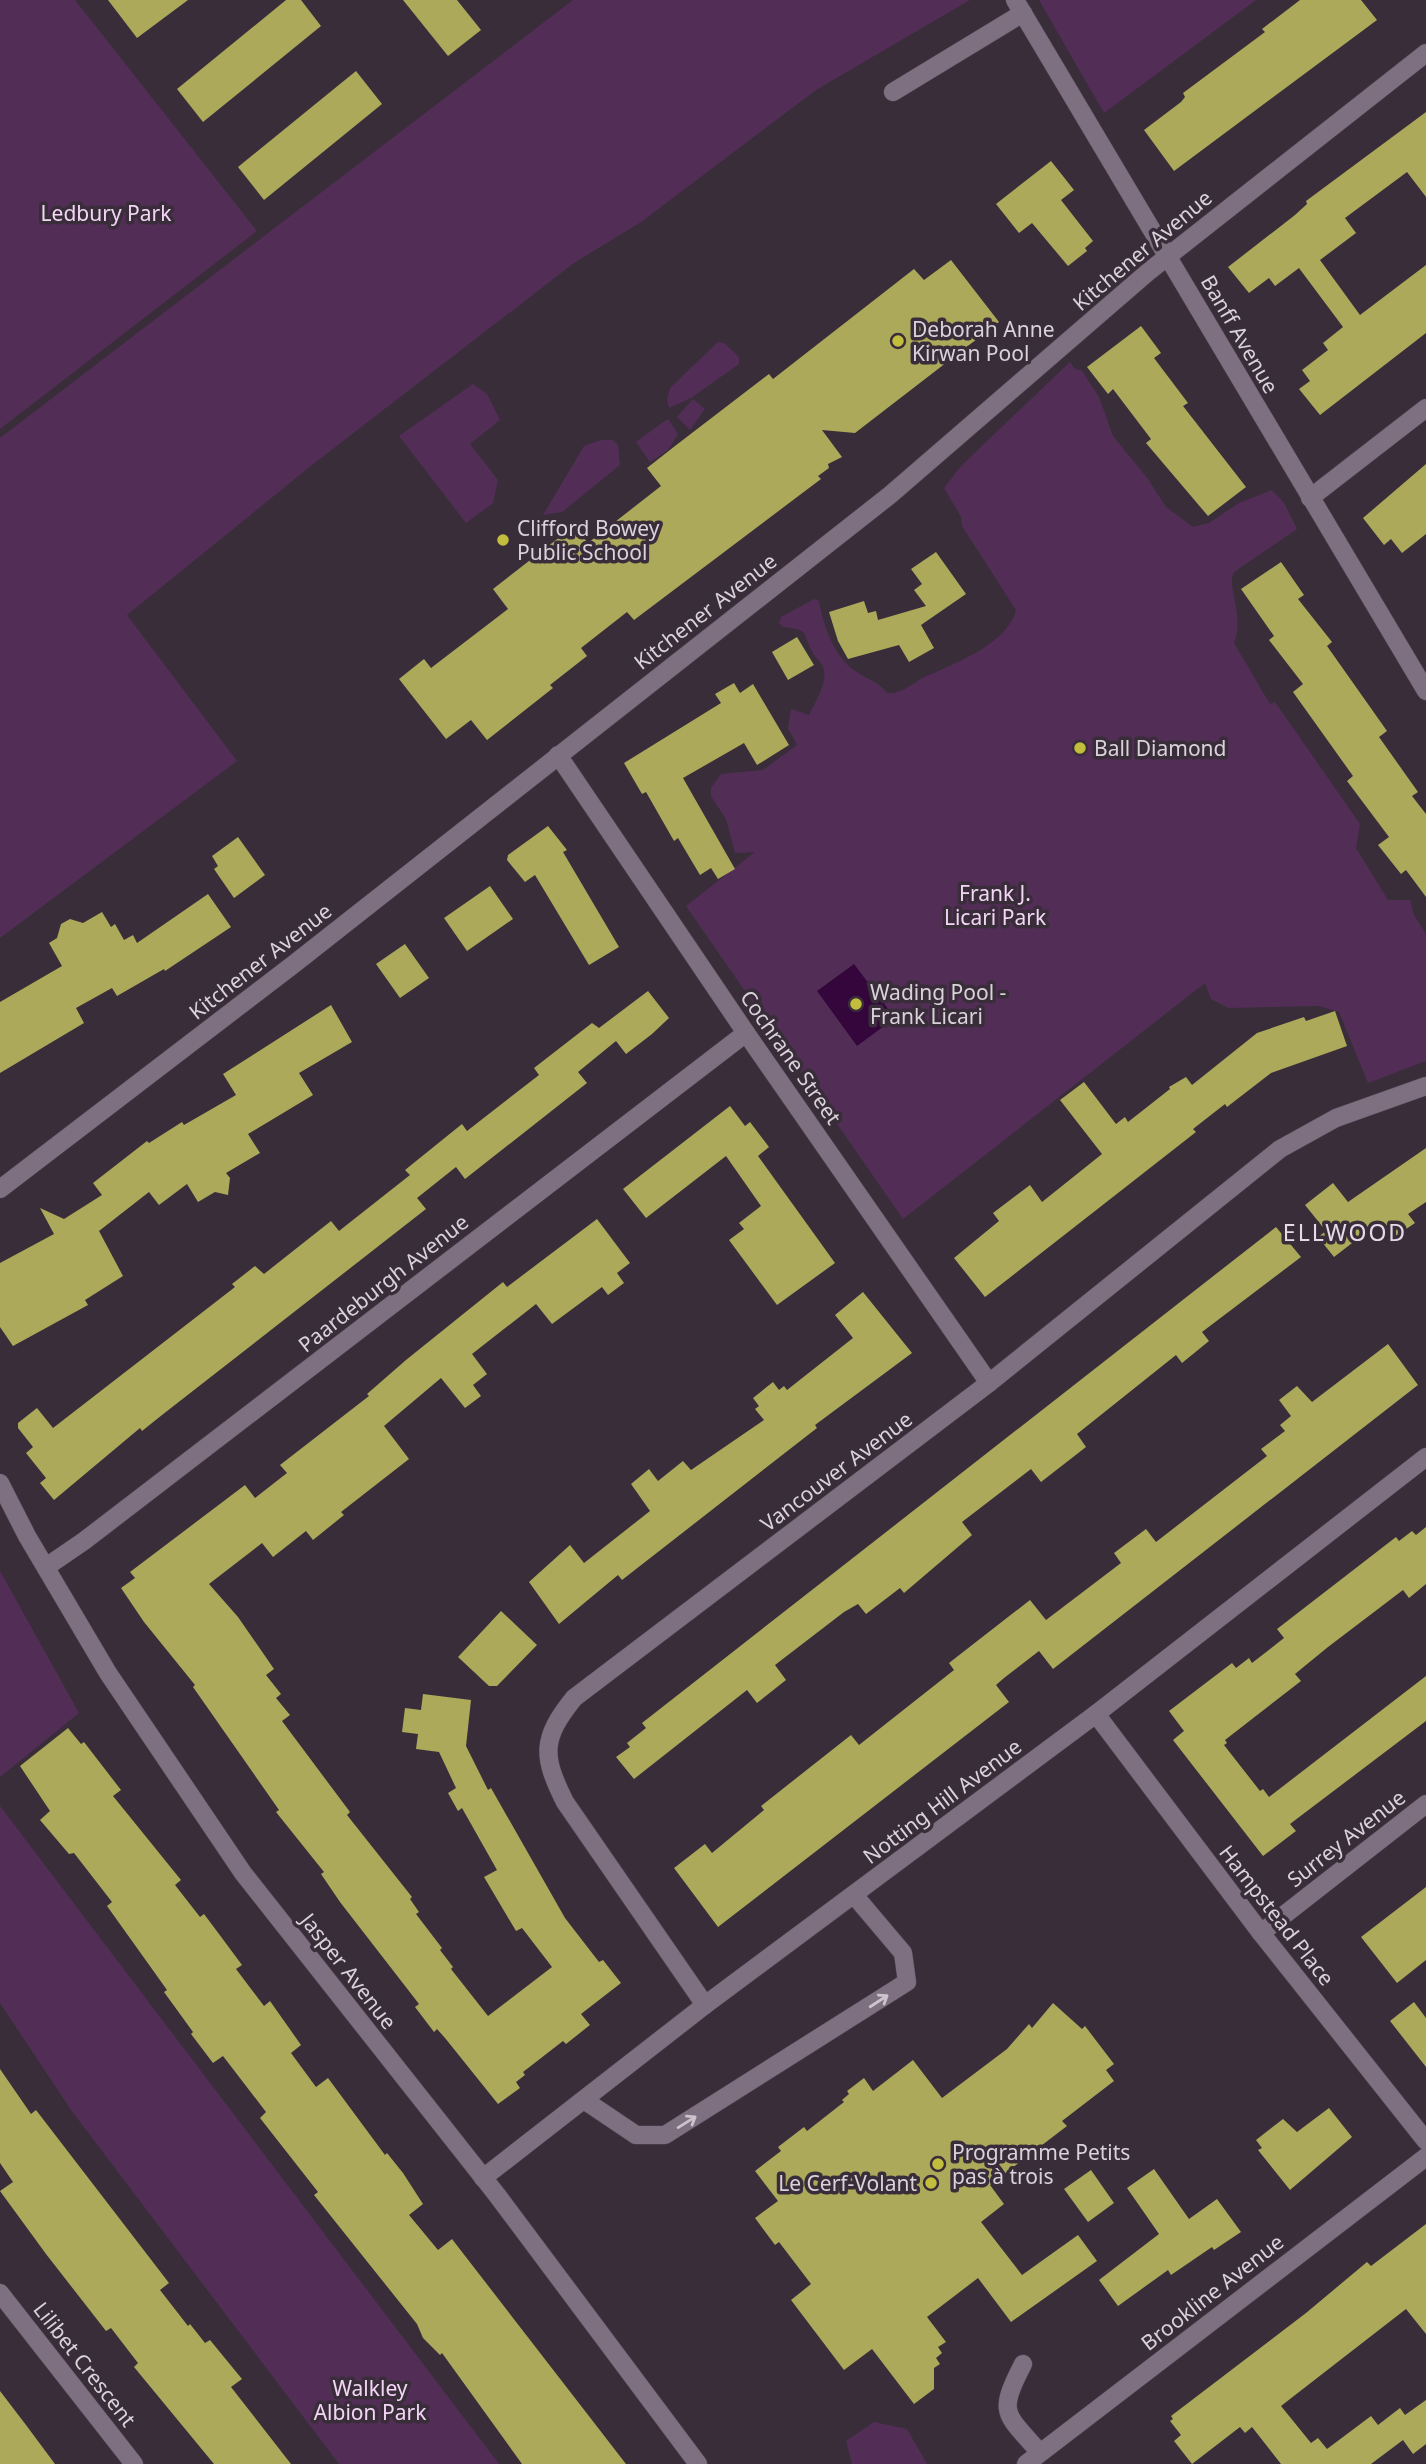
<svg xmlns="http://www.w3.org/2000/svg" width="1426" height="2464" viewBox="0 0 1426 2464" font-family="'Noto Sans',sans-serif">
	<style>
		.green { fill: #522e57 }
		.water { fill: #34063b }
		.building { fill: #aca95a }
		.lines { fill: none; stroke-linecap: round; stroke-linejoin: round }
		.minor-casing { stroke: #544a55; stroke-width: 19 }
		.minor { stroke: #7e7080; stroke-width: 18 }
		.oneway { stroke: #ccc3cd }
		.poi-dot { fill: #c3bd3e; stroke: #392d3a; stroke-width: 2.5 }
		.labels { text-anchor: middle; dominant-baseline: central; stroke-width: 7; stroke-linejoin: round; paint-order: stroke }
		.park-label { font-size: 21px; fill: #f3d6f6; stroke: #392d3a }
		.street-label { font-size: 21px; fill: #dad2db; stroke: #392d3a }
		.poi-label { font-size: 21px; fill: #dad2db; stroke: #392d3a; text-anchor: start }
		.neighbourhood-label { font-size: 23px; letter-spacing: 2px; fill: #e8d9ea; stroke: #392d3a }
	</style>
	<rect width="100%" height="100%" fill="#392d3a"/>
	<g class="green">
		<polygon points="0,0 75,0 257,231 0,429"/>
		<polygon points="573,0 970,0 816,90 641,222 574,263 312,465 127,615 237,761 0,938 0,438"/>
		<polygon points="1039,0 1256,0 1104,113"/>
		<polygon points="718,342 724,343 739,357 739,364 691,398 669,408 667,399 670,388"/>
		<path d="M 1070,362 L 1074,368 L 1082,371 L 1099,397 L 1113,436 L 1148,479 L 1166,507 L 1193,527 L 1209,523 L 1239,503 L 1272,490 L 1284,503 L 1297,529 L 1234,572 C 1226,587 1245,615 1234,643 L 1270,704 L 1275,702 L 1360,824 L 1356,848 L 1388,900 L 1410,900 L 1414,915 L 1426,934 L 1426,1061 L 1368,1083 L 1339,1012 L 1319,1006 L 1228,1008 L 1211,999 L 1205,983 L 903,1219 L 686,906 L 755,852 L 735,853 L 726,819 L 711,796 L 711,788 L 721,774 L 763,770 L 797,745 L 788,728 L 791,709 L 809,715 C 815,702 829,681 823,667 C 821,662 815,658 813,653 C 801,632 811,630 783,627 L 779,623 L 781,617 L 814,599 L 819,601 C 823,625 834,657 855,671 C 866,679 879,681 887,693 C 902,695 913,682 927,676 C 954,664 1009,643 1016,610 L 962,526 L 961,517 L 944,488 L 961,466 Z"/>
		<polygon points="473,384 487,394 500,420 470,444 498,480 493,503 466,523 399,436"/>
		<polygon points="693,399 705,409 690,430 677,417"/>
		<polygon points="666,420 669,420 678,434 668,450 650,462 636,442"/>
		<polygon points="601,440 613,440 618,445 620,465 562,512 543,515 584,446"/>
		<polygon points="0,1571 79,1713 0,1777"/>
		<polygon points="0,1806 499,2464 339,2464 71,2110 0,2003"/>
		<polygon points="874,2422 907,2429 927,2464 852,2464 846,2441"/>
	</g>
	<polygon class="water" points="854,964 895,1018 857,1046 817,991"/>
	<g class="building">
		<polygon points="108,0 188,0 137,38"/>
		<polygon points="286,0 301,0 321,26 203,122 177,89"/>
		<polygon points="403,0 457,0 481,30 448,56"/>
		<polygon points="1300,0 1361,0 1377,20 1174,171 1144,130 1181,102 1185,97 1183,93 1265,32 1262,29"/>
		<polygon points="356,71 382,104 264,200 238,167"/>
		<polygon points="1426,112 1426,197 1407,172 1345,218 1356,233 1320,260 1360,315 1426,265 1426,333 1320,415 1299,389 1310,381 1302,370 1328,350 1323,343 1343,327 1299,268 1275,286 1269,278 1249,293 1228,267 1295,215 1307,204 1306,201"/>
		<polygon points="1051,161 1074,190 1061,200 1093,241 1085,248 1087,251 1068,266 1032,223 1019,233 996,204"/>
		<polygon points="951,260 999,322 855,433 822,430 842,457 828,464 829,468 818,476 821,479 634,620 627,612 581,648 587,656 550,685 553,688 487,740 471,720 446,739 399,679 424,659 431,668 508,609 493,589 574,526 588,543 661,486 647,468 675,446 769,374 773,379 914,269 924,280"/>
		<polygon points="1141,326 1161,353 1154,358 1188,403 1183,406 1246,487 1208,516 1146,443 1151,439 1113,389 1108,394 1087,367"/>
		<polygon points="1426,464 1426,534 1402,553 1391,539 1384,545 1363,518"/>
		<polygon points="936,552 966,594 921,625 934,648 909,662 899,645 848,659 838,641 829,612 864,601 868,613 876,611 878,620 926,606 914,590 922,584 911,569"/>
		<polygon points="1281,562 1304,595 1298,599 1332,642 1327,646 1387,731 1379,737 1418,792 1412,796 1426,814 1426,897 1406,870 1401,874 1378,845 1389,837 1347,781 1353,776 1293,692 1303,684 1269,640 1274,636 1241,589"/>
		<polygon points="797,637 814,665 788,680 772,652"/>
		<polygon points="734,683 740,693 753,684 789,745 757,765 744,743 683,778 735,869 718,879 711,868 700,875 678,838 674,841 646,792 642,794 624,763 721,703 715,694"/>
		<polygon points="548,826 567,850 563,852 619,947 589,965 535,875 525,882 507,860 508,855"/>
		<polygon points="238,837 265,875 234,898 214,869 218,866 212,856"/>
		<polygon points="490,886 513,919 467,951 444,918"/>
		<polygon points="208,894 231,927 165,971 164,969 117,996 112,988 76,1008 84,1023 0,1073 0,1002 62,966 49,943 57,938 61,924 70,919 83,923 102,912 111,927 115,924 124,940 133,935 137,943"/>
		<polygon points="405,944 429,978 400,998 376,964"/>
		<polygon points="648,991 669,1018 652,1034 626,1054 616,1041 578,1072 587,1083 465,1179 456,1167 417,1198 426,1209 162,1415 142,1431 140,1428 54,1500 40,1483 46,1478 26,1453 33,1447 18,1428 18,1423 37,1408 53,1428 235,1287 232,1284 255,1266 264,1274 331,1221 339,1231 410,1175 405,1170 462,1124 467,1131 539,1075 534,1068 592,1023 599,1028"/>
		<polygon points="331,1005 352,1042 299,1073 313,1095 248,1134 260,1153 226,1173 230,1178 228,1195 215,1192 198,1202 187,1184 159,1205 149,1192 99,1231 123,1276 85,1300 88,1305 13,1346 0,1327 0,1263 54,1234 40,1208 64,1219 102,1195 93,1183 147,1141 149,1143 182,1122 184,1125 236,1095 223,1074"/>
		<polygon points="1335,1011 1347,1046 1271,1073 1227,1107 1225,1104 1193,1129 1196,1132 985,1297 954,1258 999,1221 993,1213 1030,1185 1042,1202 1102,1154 1060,1100 1084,1082 1116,1124 1125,1117 1128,1122 1170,1089 1169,1087 1186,1077 1192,1085 1257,1033 1304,1017 1306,1021"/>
		<polygon points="730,1106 745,1126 750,1122 769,1147 758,1156 835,1263 777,1305 729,1240 744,1229 739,1223 761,1206 726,1156 646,1218 623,1189"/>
		<polygon points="1426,1148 1426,1202 1408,1214 1415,1223 1390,1240 1378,1223 1334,1257 1318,1237 1326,1231 1305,1205 1333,1183 1348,1202"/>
		<polygon points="597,1219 630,1263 617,1273 624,1283 608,1295 602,1287 552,1324 536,1304 472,1354 487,1374 473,1385 481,1396 465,1408 441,1378 384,1426 409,1459 341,1512 344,1515 313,1540 306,1531 273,1557 262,1543 209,1584 238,1617 274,1669 266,1675 281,1694 276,1698 290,1715 282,1721 350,1812 347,1815 412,1897 410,1899 419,1912 416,1914 442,1948 440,1950 453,1967 451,1969 488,2016 552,1967 522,1928 516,1931 484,1877 497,1870 462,1808 458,1811 448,1793 456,1788 439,1752 416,1749 418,1734 402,1732 405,1708 421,1710 423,1694 471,1700 466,1746 488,1790 491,1788 565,1918 599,1962 603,1960 621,1983 581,2014 590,2025 566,2044 563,2041 523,2072 525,2075 516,2082 520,2088 498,2104 445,2038 437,2029 434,2032 415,2007 419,2004 340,1902 321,1874 324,1872 276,1812 279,1810 193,1687 195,1685 144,1622 121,1588 135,1578 130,1572 245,1485 255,1498 287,1473 280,1465 369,1396 367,1394 406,1360 503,1282 507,1287"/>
		<polygon points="1276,1227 1301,1257 1202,1332 1209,1341 1182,1363 1176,1355 1077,1434 1086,1447 1041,1482 1031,1469 962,1522 972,1535 904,1593 900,1588 866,1614 858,1604 844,1612 775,1665 786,1680 757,1703 747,1690 634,1779 616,1757 630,1747 627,1743 646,1728 642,1723"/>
		<polygon points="863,1292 912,1353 815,1425 817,1428 622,1580 618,1575 559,1624 529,1582 570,1545 584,1563 650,1511 631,1484 649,1469 658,1481 683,1461 691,1470 764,1420 755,1409 759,1406 753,1398 773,1382 779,1390 784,1386 787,1390 853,1338 835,1315"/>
		<polygon points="1388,1344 1418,1385 1053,1669 1039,1651 1004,1678 996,1685 1009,1702 718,1927 674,1868 705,1844 712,1853 764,1810 761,1806 851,1735 859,1745 954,1670 949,1663 1030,1600 1046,1620 1121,1563 1114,1553 1146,1529 1156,1542 1267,1456 1261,1449 1285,1431 1280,1425 1291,1416 1279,1400 1297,1386 1312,1402"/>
		<polygon points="1426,1527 1426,1584 1409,1598 1403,1590 1328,1647 1295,1674 1301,1681 1225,1740 1227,1743 1224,1745 1260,1791 1263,1789 1269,1797 1426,1676 1426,1721 1290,1824 1296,1831 1263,1856 1173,1740 1184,1731 1169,1711 1232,1663 1236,1668 1249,1658 1252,1663 1284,1638 1277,1629 1396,1537 1399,1541 1412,1531 1416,1535"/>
		<polygon points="501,1611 537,1645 497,1686 489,1686 458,1657"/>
		<polygon points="68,1728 81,1744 84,1742 121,1790 113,1796 181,1880 175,1885 200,1917 204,1914 219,1934 242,1965 236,1969 264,2006 270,2001 301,2045 291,2053 316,2087 328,2078 385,2155 387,2153 403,2173 423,2204 409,2215 438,2250 452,2239 626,2464 522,2464 442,2353 440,2355 423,2338 417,2324 314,2195 318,2192 260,2118 266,2112 223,2056 213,2063 191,2034 193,2032 164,1992 167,1990 107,1906 112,1902 74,1853 69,1854 40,1820 50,1811 20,1766"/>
		<polygon points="1426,1887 1426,1960 1397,1983 1361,1937"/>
		<polygon points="1414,2002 1426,2018 1426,2067 1390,2021"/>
		<polygon points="1053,2003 1082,2029 1085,2026 1114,2064 1106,2070 1114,2081 1062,2121 1067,2126 990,2185 1004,2204 981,2222 1022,2275 1078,2235 1097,2261 1011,2322 978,2278 927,2317 946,2342 938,2347 942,2353 936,2358 940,2364 934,2368 934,2389 914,2404 872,2349 844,2370 791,2300 811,2284 779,2242 775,2245 755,2218 778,2201 755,2171 781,2151 778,2147 804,2127 807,2131 844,2102 842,2100 849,2094 847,2091 864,2078 873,2091 913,2060 942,2098 1007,2049 1029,2024 1032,2028"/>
		<polygon points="0,2069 31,2114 36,2110 169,2283 160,2290 188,2326 190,2324 205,2343 210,2340 242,2379 231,2387 291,2464 214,2464 134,2367 138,2363 111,2328 106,2331 46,2254 0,2191 13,2182 0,2163"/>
		<polygon points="1329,2108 1352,2137 1290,2190 1258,2150 1262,2148 1256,2140 1283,2119 1297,2132"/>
		<polygon points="1154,2169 1189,2219 1217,2199 1241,2232 1214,2250 1212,2247 1171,2275 1168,2270 1118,2306 1099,2280 1159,2234 1127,2188"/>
		<polygon points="1091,2170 1114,2203 1088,2222 1064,2189"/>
		<polygon points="1426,2224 1426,2334 1406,2309 1281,2406 1311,2443 1318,2438 1327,2449 1371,2416 1378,2425 1400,2408 1405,2415 1426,2400 1426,2444 1413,2454 1403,2440 1371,2464 1281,2464 1252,2427 1245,2433 1240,2427 1192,2464 1174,2441 1181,2435 1170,2421 1173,2419 1171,2416 1306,2313 1367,2262 1371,2266"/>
		<polygon points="0,2391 26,2425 55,2464 0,2464"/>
	</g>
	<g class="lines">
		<defs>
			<g id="minor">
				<polyline points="1015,0 1426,691"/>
				<polyline points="893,92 1023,13"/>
				<polyline points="1310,498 1426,408"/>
				<polyline points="558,755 746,1033 989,1383"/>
				<polyline points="0,1189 294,964 890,495 1148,272 1426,53"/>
				<polyline points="0,1483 27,1536 108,1673 243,1873 497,2195 698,2464"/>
				<polyline points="46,1567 84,1541 746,1033"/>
				<polyline points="1096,1714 1261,1933 1426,2141"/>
				<polyline points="1261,1933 1426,1804"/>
				<path d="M 705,2005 L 565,1802 C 542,1756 541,1739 574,1698 L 989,1383 L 1280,1149 L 1336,1118 L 1426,1086"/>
				<polyline points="584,2100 636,2135 665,2135 907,1982 903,1953 854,1895"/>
				<polyline points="483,2178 705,2005 1096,1714 1426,1457"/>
				<polyline points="0,2293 134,2464"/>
				<path d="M 1023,2364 C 997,2415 1005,2412 1040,2453"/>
				<polyline points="1026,2464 1426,2157"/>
			</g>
		</defs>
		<use href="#minor" class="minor-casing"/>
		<use href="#minor" class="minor"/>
	</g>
	<defs><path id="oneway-shaft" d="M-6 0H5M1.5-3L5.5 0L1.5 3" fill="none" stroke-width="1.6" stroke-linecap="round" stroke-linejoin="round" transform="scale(1.75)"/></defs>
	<g class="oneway">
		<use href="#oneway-shaft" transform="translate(879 2001) rotate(-33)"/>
		<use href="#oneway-shaft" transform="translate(687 2122) rotate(-32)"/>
	</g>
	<g class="poi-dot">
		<circle cx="898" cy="341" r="7"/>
		<circle cx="503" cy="540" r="7"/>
		<circle cx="1080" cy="748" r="7"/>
		<circle cx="856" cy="1004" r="7"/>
		<circle cx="938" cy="2164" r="7"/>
		<circle cx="931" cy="2183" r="7"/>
	</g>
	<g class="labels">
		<g class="park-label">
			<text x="106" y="213">Ledbury Park</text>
			<text x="995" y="893">Frank J.<tspan x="995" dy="24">Licari Park</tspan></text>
			<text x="370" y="2388">Walkley<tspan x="370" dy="24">Albion Park</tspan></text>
		</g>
		<g class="street-label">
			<text transform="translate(1142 250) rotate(-40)">Kitchener Avenue</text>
			<text transform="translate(1240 334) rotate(60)">Banff Avenue</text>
			<text transform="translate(705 611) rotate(-38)">Kitchener Avenue</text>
			<text transform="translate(260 961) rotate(-38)">Kitchener Avenue</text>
			<text transform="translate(791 1057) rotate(55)">Cochrane Street</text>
			<text transform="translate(383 1283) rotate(-38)">Paardeburgh Avenue</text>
			<text transform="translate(836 1471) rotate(-37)">Vancouver Avenue</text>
			<text transform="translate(942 1801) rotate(-37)">Notting Hill Avenue</text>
			<text transform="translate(1346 1838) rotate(-38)">Surrey Avenue</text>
			<text transform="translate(1277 1915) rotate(52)">Hampstead Place</text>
			<text transform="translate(349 1971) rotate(52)">Jasper Avenue</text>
			<text transform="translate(1212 2292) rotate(-38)">Brookline Avenue</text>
			<text transform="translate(85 2364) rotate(52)">Lilibet Crescent</text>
		</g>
		<g class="poi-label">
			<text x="912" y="329">Deborah Anne<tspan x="912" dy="24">Kirwan Pool</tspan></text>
			<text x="517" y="528">Clifford Bowey<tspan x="517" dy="24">Public School</tspan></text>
			<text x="1094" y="748">Ball Diamond</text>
			<text x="870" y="992">Wading Pool -<tspan x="870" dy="24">Frank Licari</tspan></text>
			<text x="952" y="2152">Programme Petits<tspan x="952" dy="24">pas à trois</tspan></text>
			<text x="917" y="2183" text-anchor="end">Le Cerf-Volant</text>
		</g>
		<g class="neighbourhood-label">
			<text x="1345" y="1232">ELLWOOD</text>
		</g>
	</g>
</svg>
